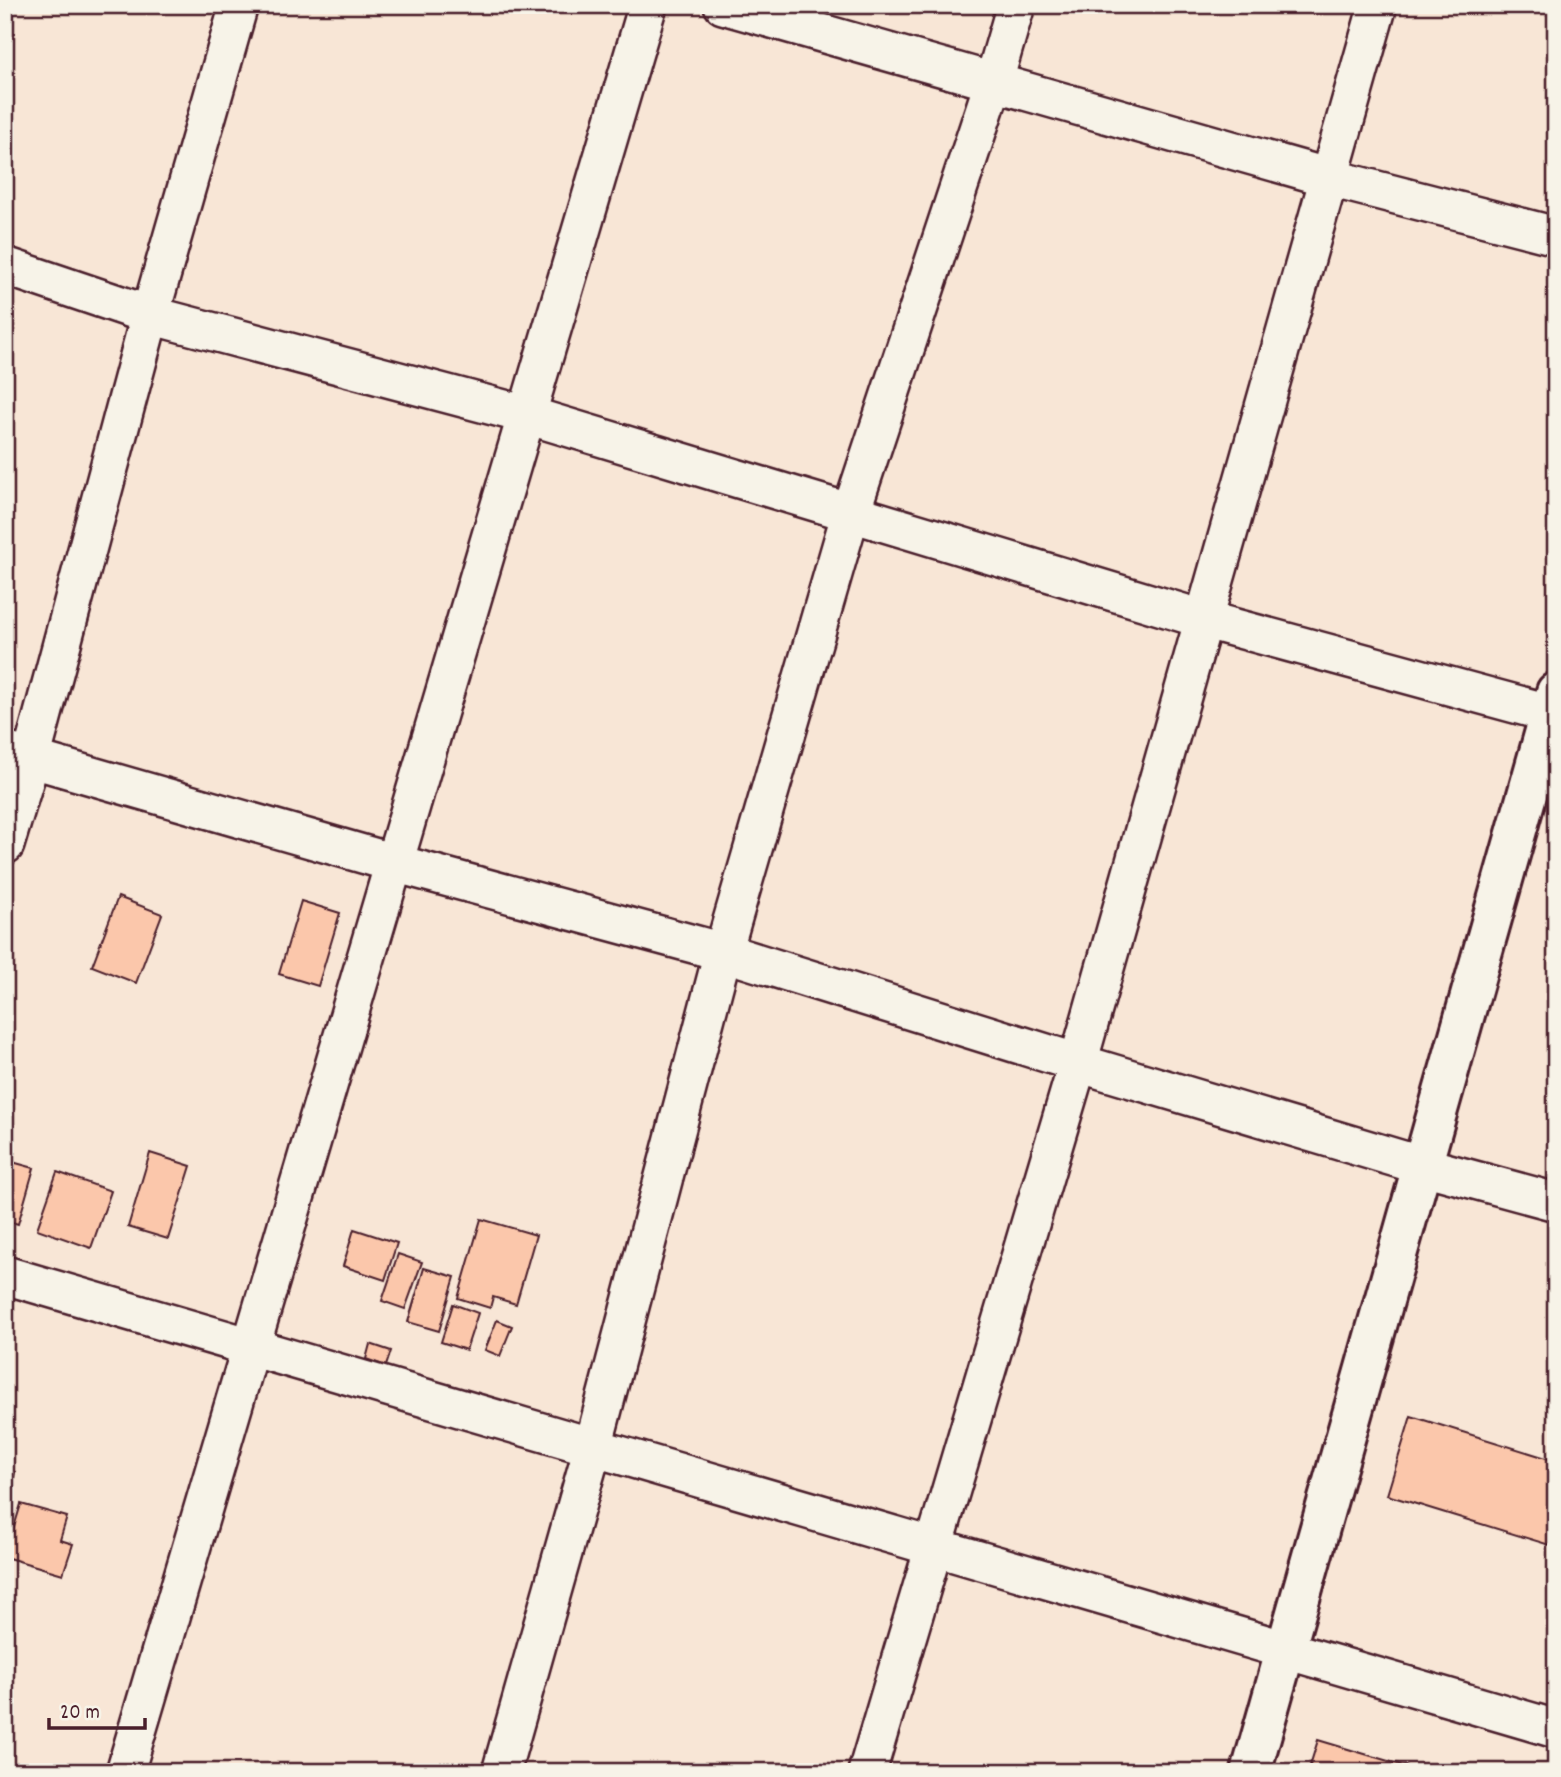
<svg xmlns="http://www.w3.org/2000/svg" width="1561" height="1777" viewBox="0 0 1561 1777" font-family="Dekko,sans-serif">
	<style>
		.building { fill: #fbc7ab; stroke: #4a1f2b; stroke-width: 2 }
		.lines { fill: none; stroke-linecap: round; stroke-linejoin: round }
		.minor-casing { stroke: #4a1f2b; stroke-width: 42 }
		.major-casing { stroke: #4a1f2b; stroke-width: 44 }
		.minor { stroke: #f7f3e8; stroke-width: 37 }
		.major { stroke: #f7f3e8; stroke-width: 38 }
	</style>
	<rect width="100%" height="100%" fill="#f8e6d6"/>
	<filter id="ink" filterUnits="userSpaceOnUse"><feTurbulence type="fractalNoise" baseFrequency=".0143" numOctaves="2"/><feDisplacementMap in="SourceGraphic" scale="14" xChannelSelector="R" yChannelSelector="G"/><feConvolveMatrix kernelMatrix="1 2 1 2 8 2 1 2 1" color-interpolation-filters="sRGB"/></filter>
	<g filter="url(#ink)">
		<g class="building">
			<polygon points="118,897 162,914 136,983 92,966"/>
			<polygon points="301,901 340,913 318,986 279,974"/>
			<polygon points="150,1153 191,1166 168,1239 128,1227"/>
			<polygon points="5,1160 34,1168 18,1224 5,1220"/>
			<polygon points="57,1172 111,1191 91,1248 37,1229"/>
			<polygon points="481,1219 536,1235 516,1304 493,1297 490,1308 458,1298"/>
			<polygon points="354,1229 397,1243 385,1280 343,1266"/>
			<polygon points="398,1254 422,1262 405,1309 382,1301"/>
			<polygon points="424,1268 455,1277 439,1331 408,1322"/>
			<polygon points="453,1304 478,1313 466,1350 441,1342"/>
			<polygon points="497,1320 512,1326 500,1356 485,1350"/>
			<polygon points="370,1344 391,1351 386,1366 366,1359"/>
			<polygon points="1411,1416 1556,1461 1556,1547 1387,1495"/>
			<polygon points="5,1470 15,1472 6,1512 5,1512"/>
			<polygon points="21,1504 67,1517 60,1540 73,1544 63,1574 5,1557"/>
			<polygon points="1318,1740 1425,1772 1308,1772"/>
		</g>
		<g class="lines">
			<defs>
				<g id="minor">
					<polyline points="723,5 1330,178 1556,236"/>
					<polyline points="5,266 150,315 527,415 1206,620 1556,715"/>
					<polyline points="5,751 394,863 723,952 1078,1063 1423,1166 1556,1202"/>
					<polyline points="5,845 31,759 150,315 239,5"/>
					<polyline points="5,1275 1556,1729"/>
					<polyline points="125,1772 648,5"/>
					<polyline points="501,1772 593,1447 723,952 851,512 993,84 1016,5"/>
					<polyline points="867,1772 1078,1063 1378,5"/>
				</g>
				<polyline id="major" points="1251,1772 1556,692"/>
			</defs>
			<use href="#minor" class="minor-casing"/>
			<use href="#major" class="major-casing"/>
			<use href="#minor" class="minor"/>
			<use href="#major" class="major"/>
		</g>
	</g>
	<rect width="1561" height="1777" fill="none" stroke="#f7f3e8" stroke-width="28"/>
	<rect x="14" y="14" width="1533" height="1749" fill="none" stroke="#4a1f2b" stroke-width="2.5" filter="url(#ink)"/>
	<path d="M49 1718v10h96v-10" fill="none" stroke="#4a1f2b" stroke-width="3.5"/>
	<text x="60" y="1718" font-size="21" fill="#4a1f2b" stroke="#f7f3e8" stroke-width="5" paint-order="stroke">20 m</text>
</svg>
